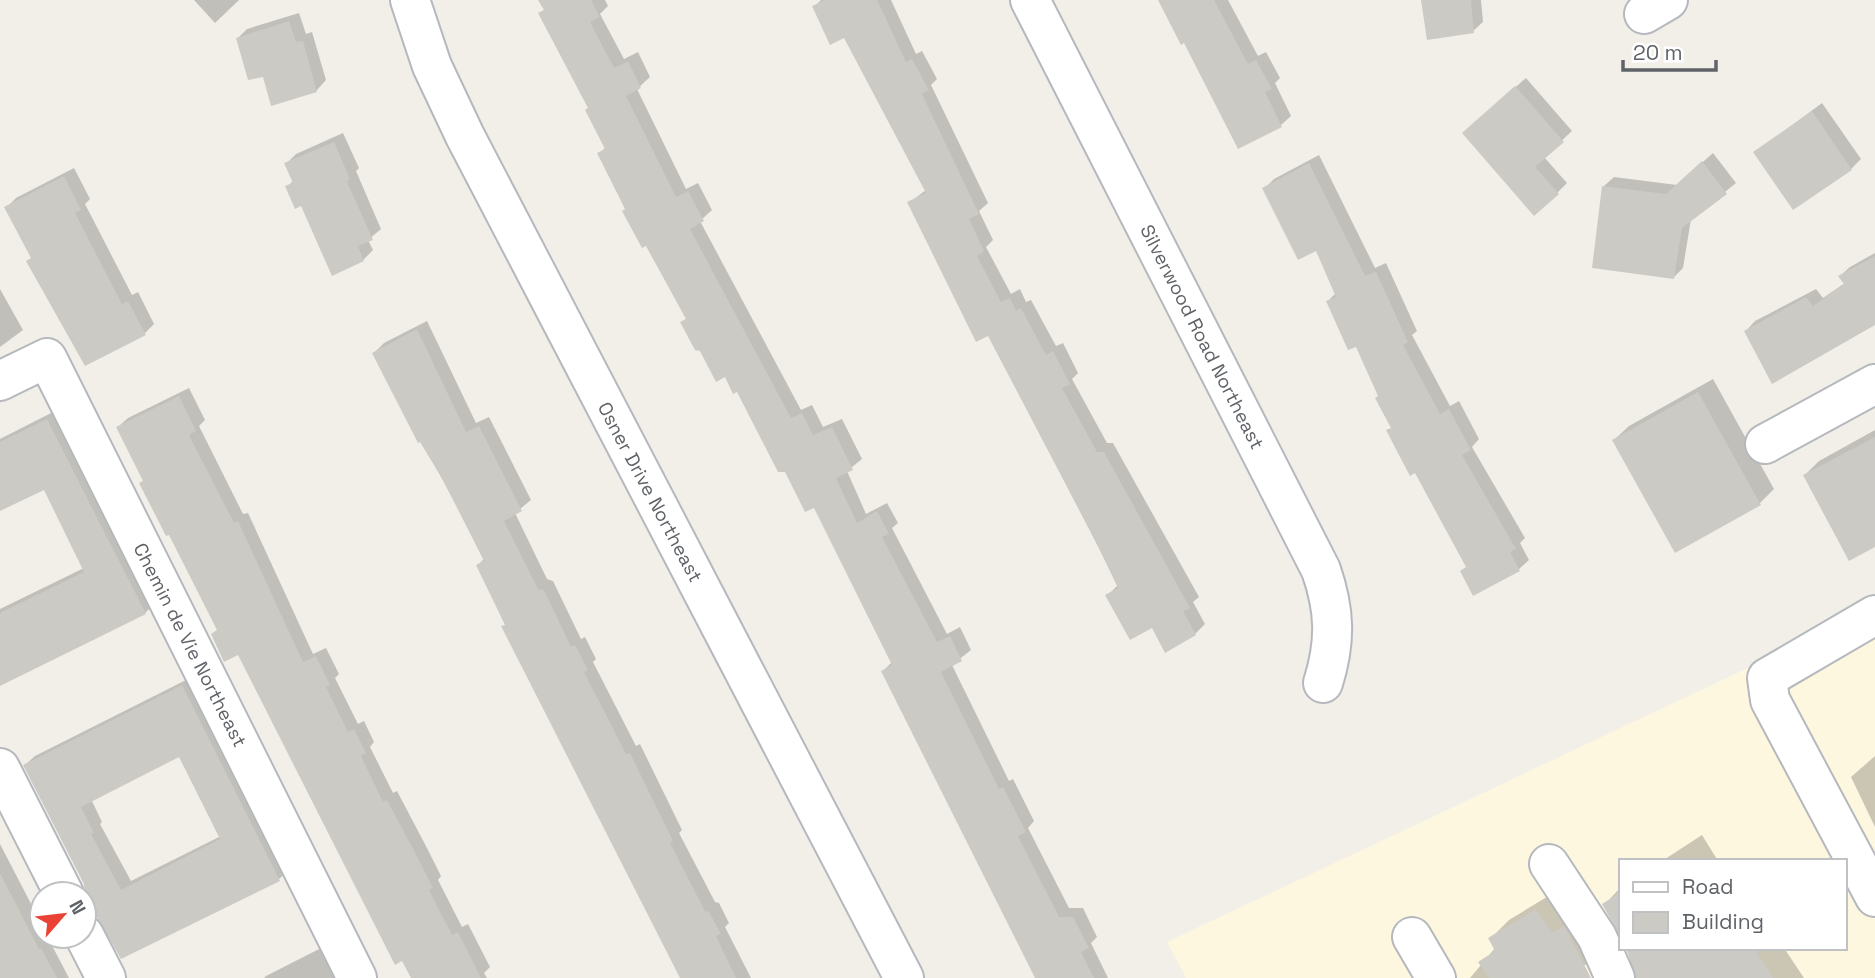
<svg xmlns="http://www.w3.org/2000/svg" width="1875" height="978" viewBox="0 0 1875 978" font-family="'Space Grotesk',sans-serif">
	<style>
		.commercial { fill: #fef7e0; fill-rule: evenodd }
		.shadow { fill: #0003; fill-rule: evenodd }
		.building { fill: #cccac5; fill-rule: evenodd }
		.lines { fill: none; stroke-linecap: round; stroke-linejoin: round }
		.minor-casing { stroke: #b5b8bc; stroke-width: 42 }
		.minor { stroke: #fff; stroke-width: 38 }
		.labels { text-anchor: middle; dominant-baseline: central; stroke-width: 6; stroke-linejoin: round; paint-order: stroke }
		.street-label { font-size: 19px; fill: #5f6368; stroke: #fff }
	</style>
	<rect width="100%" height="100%" fill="#f1efe8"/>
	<path class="commercial" d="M 1875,608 L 1875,978 L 1186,978 L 1167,942 ZM 1621,861 L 1845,861 L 1845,948 L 1621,948 Z"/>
	<g class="shadow">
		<polygon points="194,0 239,0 215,23"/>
		<polygon points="540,0 605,0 608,6 600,14 624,59 638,52 650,77 637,89 686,189 698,183 712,210 700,221 801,410 812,405 823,427 842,419 862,459 847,471 866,514 887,503 898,523 892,528 947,634 960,627 971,650 952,665 1009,781 1013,779 1034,821 1028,828 1069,908 1083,908 1097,937 1091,943 1108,978 1037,978 883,671 892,662 815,506 786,471 738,390 701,349 682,322 687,318 599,154 606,147 589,107 540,14 545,9"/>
		<polygon points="821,0 891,0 916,54 922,51 937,79 931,85 988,203 979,211 993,240 986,247 1011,294 1020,289 1026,302 1031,300 1056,346 1063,343 1078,373 1072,379 1107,443 1113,443 1199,597 1193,602 1205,624 1195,634 1153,626 1108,595 1118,585 988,333 909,203 926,190 845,36 814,7"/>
		<polygon points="1160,0 1228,0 1258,56 1266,52 1280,78 1275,83 1291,116 1281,125 1239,147 1185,41"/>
		<polygon points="1423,0 1481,0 1483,22 1473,31"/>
		<polygon points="299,13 306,34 312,32 326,80 317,90 272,104 264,75 238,38 247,29"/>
		<polygon points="1526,78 1572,131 1544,157 1567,183 1557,193 1474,123"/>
		<polygon points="1822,103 1861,159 1851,169 1756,152"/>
		<polygon points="343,133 359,168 356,171 381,229 368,240 373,250 363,260 287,187 294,180 286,164 296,154"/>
		<polygon points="1713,153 1736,183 1691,219 1683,268 1674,277 1604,186 1614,177 1677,185"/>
		<polygon points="1319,155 1375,268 1386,263 1417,331 1412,335 1450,406 1459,401 1479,439 1472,447 1525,538 1520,543 1529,560 1519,569 1467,566 1393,426 1357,345 1328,301 1336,293 1317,249 1264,189 1274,179"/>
		<polygon points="74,168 90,199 85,204 132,295 138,292 154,324 145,333 33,257 6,208 16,198"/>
		<polygon points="1875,253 1875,323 1773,382 1746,331 1755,321 1816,289 1823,298 1845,283 1840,276 1850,267"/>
		<polygon points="0,289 23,330 0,347"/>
		<polygon points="427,321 476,423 489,417 531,500 515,513 547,579 553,581 581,639 585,637 596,659 593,662 636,746 640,744 682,830 679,833 715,902 719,903 729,923 725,927 751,978 682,978 503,627 506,624 478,565 485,558 374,353 384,343"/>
		<polygon points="1713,379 1774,489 1760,503 1614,440 1629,426"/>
		<polygon points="189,388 205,420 199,426 243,514 248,513 313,654 326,648 339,674 335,678 358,724 364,721 374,742 370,747 393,793 397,791 428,850 441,876 438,880 462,927 468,924 490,967 484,973 487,978 413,978 238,653 213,634 218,629 118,427 128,418"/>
		<polygon points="57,410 155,603 145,613 0,684 0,609 84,568 45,487 0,510 0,439"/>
		<polygon points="1875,430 1875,544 1805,475 1819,461"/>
		<path d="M 192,677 L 289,870 L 279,879 L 122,957 L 25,765 L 35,756 ZM 180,755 L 221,836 L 131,881 L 100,824 L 102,822 L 91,799 Z"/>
		<polygon points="1875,756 1875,827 1851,777"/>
		<polygon points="1702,835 1718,861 1662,861"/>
		<polygon points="0,844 42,925 42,936 47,936 69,978 0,978"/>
		<polygon points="1621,887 1621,933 1604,905"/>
		<polygon points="1555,892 1604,947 1585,965 1565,978 1470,978 1495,948 1490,939 1509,920"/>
		<polygon points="329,944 346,978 264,978 266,976"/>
		<polygon points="1628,948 1784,948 1804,978 1636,978"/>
	</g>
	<g class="building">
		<polygon points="538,0 591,0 600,17 590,22 614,68 628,61 641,88 626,96 676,197 688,191 704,221 690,229 791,418 802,413 813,435 832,427 853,470 836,478 857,523 877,511 889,534 882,537 937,642 950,636 962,661 941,672 999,789 1003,787 1026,832 1018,836 1059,917 1073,917 1089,948 1081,952 1094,978 1035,978 881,671 892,665 814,508 805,512 785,472 778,472 737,392 733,394 725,377 716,382 700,351 695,350 680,322 686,319 646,246 642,248 622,211 625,209 597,153 605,149 585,110 588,108 538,13 544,10"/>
		<polygon points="825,0 877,0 906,62 912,59 929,90 922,94 979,214 969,219 984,251 977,256 1001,302 1010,298 1016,311 1021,308 1046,355 1053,351 1070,384 1062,388 1097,452 1104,452 1190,608 1183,611 1196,635 1165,653 1152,628 1130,640 1105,595 1118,588 1096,542 988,336 976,342 907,202 926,193 844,38 830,45 812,6"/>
		<polygon points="1158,0 1214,0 1248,64 1256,60 1272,89 1265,92 1282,127 1238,149 1184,43 1181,45"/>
		<polygon points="1421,0 1471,0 1474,33 1427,40"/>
		<polygon points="289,21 296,42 303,41 317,92 271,106 263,77 248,80 236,38"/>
		<polygon points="1515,86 1564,142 1535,167 1559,194 1534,216 1462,133"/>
		<polygon points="1812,111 1852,170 1793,210 1753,152"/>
		<polygon points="334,142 350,179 347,182 373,240 358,246 364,261 332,276 301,206 295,209 285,186 293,183 284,163"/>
		<polygon points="1702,161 1727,194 1682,228 1674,279 1592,268 1602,186 1666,194"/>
		<polygon points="1309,163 1365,276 1376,272 1408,342 1403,345 1440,414 1449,409 1471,450 1462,455 1516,549 1510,552 1520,571 1473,596 1460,571 1466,567 1415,473 1410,476 1386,430 1391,428 1375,398 1378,396 1356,347 1348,350 1326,301 1336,297 1316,251 1298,260 1262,188"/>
		<polygon points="64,176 81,210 75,213 122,304 128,301 146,335 85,366 26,261 31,258 4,207"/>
		<polygon points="1875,256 1875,325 1772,384 1744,331 1806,297 1813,306 1844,284 1838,276"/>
		<polygon points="417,329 466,432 479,426 522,511 504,521 538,589 544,590 571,647 575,645 588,670 584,672 626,754 630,753 673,841 670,843 705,911 709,912 721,934 716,936 736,978 680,978 501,626 505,625 476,565 484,561 443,480 420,442 418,443 372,353"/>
		<polygon points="1698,392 1761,505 1675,553 1612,440"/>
		<polygon points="179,396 196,431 189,435 234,523 238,521 303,662 316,656 330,685 326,687 348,732 354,729 366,753 361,756 383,802 387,800 419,860 433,888 429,890 452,935 458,932 481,978 411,978 402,961 395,965 238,655 224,662 211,634 217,630 169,535 166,536 139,483 143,481 116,427"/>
		<polygon points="47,419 146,614 0,686 0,613 84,572 44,490 0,511 0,442"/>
		<polygon points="1875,437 1875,547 1849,561 1803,475"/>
		<path d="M 182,685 L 280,881 L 121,959 L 85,897 L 84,884 L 23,765 ZM 179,757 L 220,839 L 121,890 L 91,834 L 94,833 L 81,807 Z"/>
		<polygon points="0,873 39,949 41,948 57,978 0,978"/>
		<polygon points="1621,892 1621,938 1602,904"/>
		<polygon points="1536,909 1552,933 1564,926 1591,978 1489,978 1478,962 1495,951 1488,938"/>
		<polygon points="1626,948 1754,948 1773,978 1636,978"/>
	</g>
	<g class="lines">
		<defs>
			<g id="minor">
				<polyline points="410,0 432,66 465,136 904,978"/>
				<path d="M 1030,0 L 1321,570 C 1335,610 1336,642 1323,683"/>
				<polyline points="1644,14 1668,0"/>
				<polyline points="0,381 47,358 357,978"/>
				<polyline points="1765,444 1875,384"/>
				<polyline points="1875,615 1767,678 1770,700 1875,897"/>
				<polyline points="0,768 64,894"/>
				<polyline points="1549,864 1597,937 1615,978"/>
				<polyline points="84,935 106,978"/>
				<polyline points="1412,937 1436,978"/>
			</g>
		</defs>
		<use href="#minor" class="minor-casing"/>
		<use href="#minor" class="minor"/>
	</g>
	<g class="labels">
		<g class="street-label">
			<text transform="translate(1202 337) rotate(63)">Silverwood Road Northeast</text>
			<text transform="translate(650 492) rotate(62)">Osner Drive Northeast</text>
			<text transform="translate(190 645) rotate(63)">Chemin de Vie Northeast</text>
		</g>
	</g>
	<rect x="1619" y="859" width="228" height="91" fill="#ffffff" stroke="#bfc1c3" stroke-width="2"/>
	<rect x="1633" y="882" width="35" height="10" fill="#ffffff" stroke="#bfc1c3" stroke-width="2"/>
	<text x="1682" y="894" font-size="21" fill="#5f6368">Road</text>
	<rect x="1633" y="912" width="35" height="21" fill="#cccac5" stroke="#bfc1c3" stroke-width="2"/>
	<text x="1682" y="929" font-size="21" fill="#5f6368">Building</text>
	<g transform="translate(63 915) rotate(62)"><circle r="33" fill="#ffffff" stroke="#bfc1c3" stroke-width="2"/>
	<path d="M0-5L12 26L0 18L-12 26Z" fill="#ea4335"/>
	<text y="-10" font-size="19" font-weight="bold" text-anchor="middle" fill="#5f6368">N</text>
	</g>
	<path d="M1623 60v10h93v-10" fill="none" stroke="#5f6368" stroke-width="3.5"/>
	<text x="1633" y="60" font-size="21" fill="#5f6368" stroke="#ffffff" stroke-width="5" paint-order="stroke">20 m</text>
</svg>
